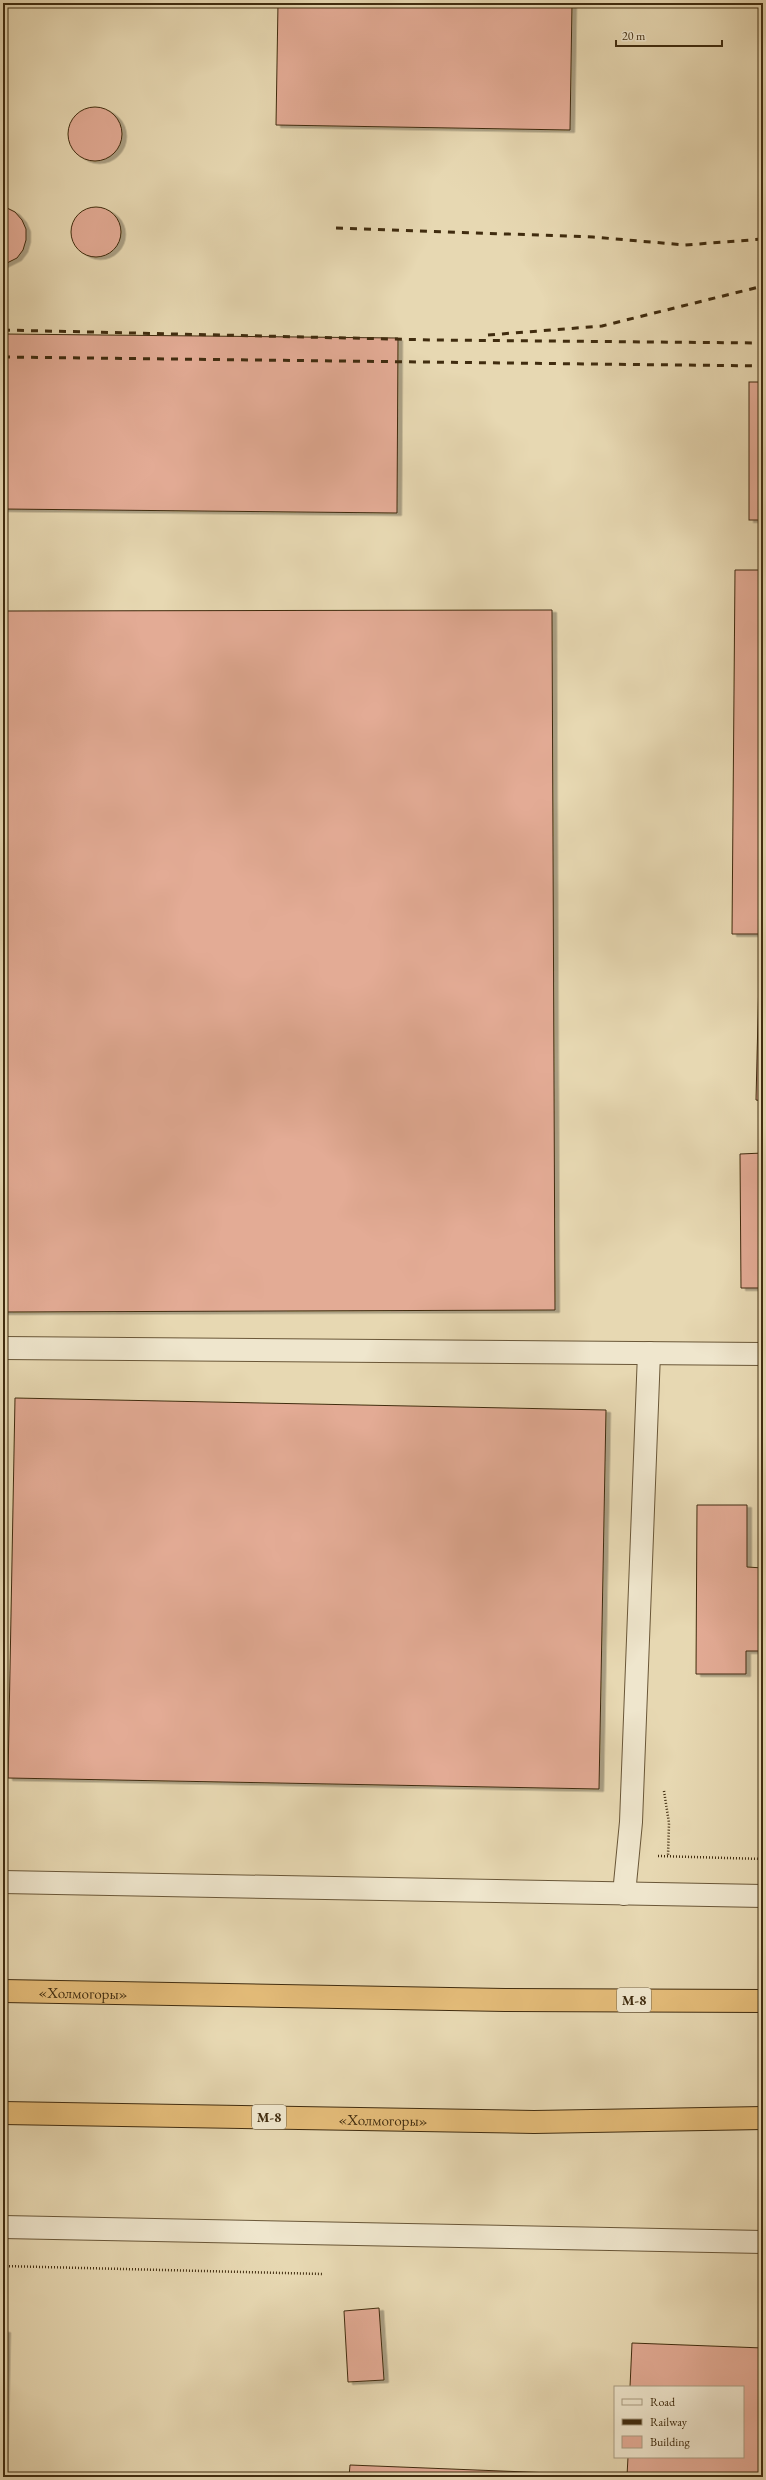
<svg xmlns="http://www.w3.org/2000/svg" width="766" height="2480" viewBox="0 0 766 2480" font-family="'EB Garamond',serif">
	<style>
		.building { fill: #e3ab95; stroke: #402c0f; filter: url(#shadow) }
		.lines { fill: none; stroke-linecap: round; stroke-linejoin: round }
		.minor-casing { stroke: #6a5738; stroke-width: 24 }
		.highway-casing { stroke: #402c0f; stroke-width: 24 }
		.path { stroke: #402c0f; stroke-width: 2.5; stroke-dasharray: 1 2; stroke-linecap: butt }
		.minor { stroke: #efe6cd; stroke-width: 22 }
		.highway { stroke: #e4bc79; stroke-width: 22 }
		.rail { stroke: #402c0f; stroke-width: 3; stroke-dasharray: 7 7; stroke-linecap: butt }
		.labels { text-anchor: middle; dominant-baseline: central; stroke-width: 3.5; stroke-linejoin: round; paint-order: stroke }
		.shield { fill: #efe6cd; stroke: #746448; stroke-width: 1 }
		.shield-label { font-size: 14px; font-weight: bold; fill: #402c0f }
		.street-label { font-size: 15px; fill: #402c0f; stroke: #efe6cd }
	</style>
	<defs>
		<filter id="shadow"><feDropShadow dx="4.5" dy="2.5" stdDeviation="0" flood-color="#0004"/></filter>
	</defs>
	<rect width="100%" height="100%" fill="#e7d8b2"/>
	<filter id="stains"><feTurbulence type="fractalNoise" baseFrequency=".005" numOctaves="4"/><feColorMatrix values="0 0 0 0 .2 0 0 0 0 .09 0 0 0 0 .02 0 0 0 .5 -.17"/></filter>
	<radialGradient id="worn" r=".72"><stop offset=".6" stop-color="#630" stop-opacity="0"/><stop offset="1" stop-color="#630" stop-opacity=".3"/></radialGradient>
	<g class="building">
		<polygon points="278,3 572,3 570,130 276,125"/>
		<circle cx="95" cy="134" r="27"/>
		<polygon points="3,206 15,212 22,220 26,229 26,240 23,250 17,258 3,265"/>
		<circle cx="96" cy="232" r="25"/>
		<polygon points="3,334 398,338 397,513 3,509"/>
		<rect x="749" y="382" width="14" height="138"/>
		<polygon points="735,570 763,570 763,934 732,934"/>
		<polygon points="552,610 555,1310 3,1312 3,611"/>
		<polygon points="759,976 763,976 763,1101 756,1100"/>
		<polygon points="763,1153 763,1288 741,1288 740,1154"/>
		<polygon points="15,1398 606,1410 599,1789 8,1778"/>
		<polygon points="697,1505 747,1505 747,1567 763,1568 763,1651 746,1651 746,1674 696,1674"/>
		<polygon points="379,2308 384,2380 348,2382 344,2311"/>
		<polygon points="3,2330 6,2330 3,2477"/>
		<polygon points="632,2343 763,2348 763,2477 349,2477 350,2465 627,2476 628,2457 743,2457 743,2387 630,2387"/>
	</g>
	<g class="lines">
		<defs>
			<g id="minor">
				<polyline points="3,1348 763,1354"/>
				<polyline points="3,1882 763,1896"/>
				<polyline points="624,1894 631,1822 649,1353"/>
				<polyline points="3,2227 763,2242"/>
			</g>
			<g id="highway">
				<path id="s1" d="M 3,1991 L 505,2000 L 763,2001"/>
				<path id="s2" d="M 3,2113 L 534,2122 L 763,2118"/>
			</g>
		</defs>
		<use href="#minor" class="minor-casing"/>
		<use href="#highway" class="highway-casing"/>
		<g class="path">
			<polyline points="664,1791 669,1823 668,1856"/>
			<polyline points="658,1856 763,1859"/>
			<polyline points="3,2266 323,2274"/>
		</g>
		<use href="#minor" class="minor"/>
		<use href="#highway" class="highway"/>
		<g class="rail">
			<polyline points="336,228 593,237 685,245 763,239"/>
			<polyline points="3,330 434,340 763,343"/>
			<polyline points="488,335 602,326 763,286"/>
			<polyline points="3,357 763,366"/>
		</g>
	</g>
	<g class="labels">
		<g class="shield">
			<rect x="617" y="1988" width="34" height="24" rx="3"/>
			<rect x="252" y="2105" width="34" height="24" rx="3"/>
		</g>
		<g class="shield-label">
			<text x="634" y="2000">М-8</text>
			<text x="269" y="2117">М-8</text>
		</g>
		<g class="street-label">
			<text stroke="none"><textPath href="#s1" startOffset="80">«Холмогоры»</textPath></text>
			<text stroke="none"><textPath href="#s2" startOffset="380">«Холмогоры»</textPath></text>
		</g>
	</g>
	<rect width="766" height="2480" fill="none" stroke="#e7d8b2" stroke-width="16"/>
	<rect x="4" y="4" width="758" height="2472" fill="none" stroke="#402c0f" stroke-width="2"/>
	<rect x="8" y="8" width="750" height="2464" fill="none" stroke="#402c0f"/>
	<rect x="614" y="2386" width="130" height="72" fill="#efe6cd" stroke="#a99c81"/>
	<rect x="622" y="2399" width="20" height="6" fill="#efe6cd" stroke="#a99c81"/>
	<text x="650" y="2406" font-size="12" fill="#402c0f">Road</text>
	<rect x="622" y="2419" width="20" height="6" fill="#402c0f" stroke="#a99c81"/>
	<text x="650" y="2426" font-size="12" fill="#402c0f">Railway</text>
	<rect x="622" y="2436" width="20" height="12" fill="#e3ab95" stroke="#a99c81"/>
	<text x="650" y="2446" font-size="12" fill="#402c0f">Building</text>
	<path d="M616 40v6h106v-6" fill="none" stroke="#402c0f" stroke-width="2"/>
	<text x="622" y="40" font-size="12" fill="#402c0f" stroke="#efe6cd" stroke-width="3" paint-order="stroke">20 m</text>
	<rect width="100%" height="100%" filter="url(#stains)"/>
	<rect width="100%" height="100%" fill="url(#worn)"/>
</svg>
